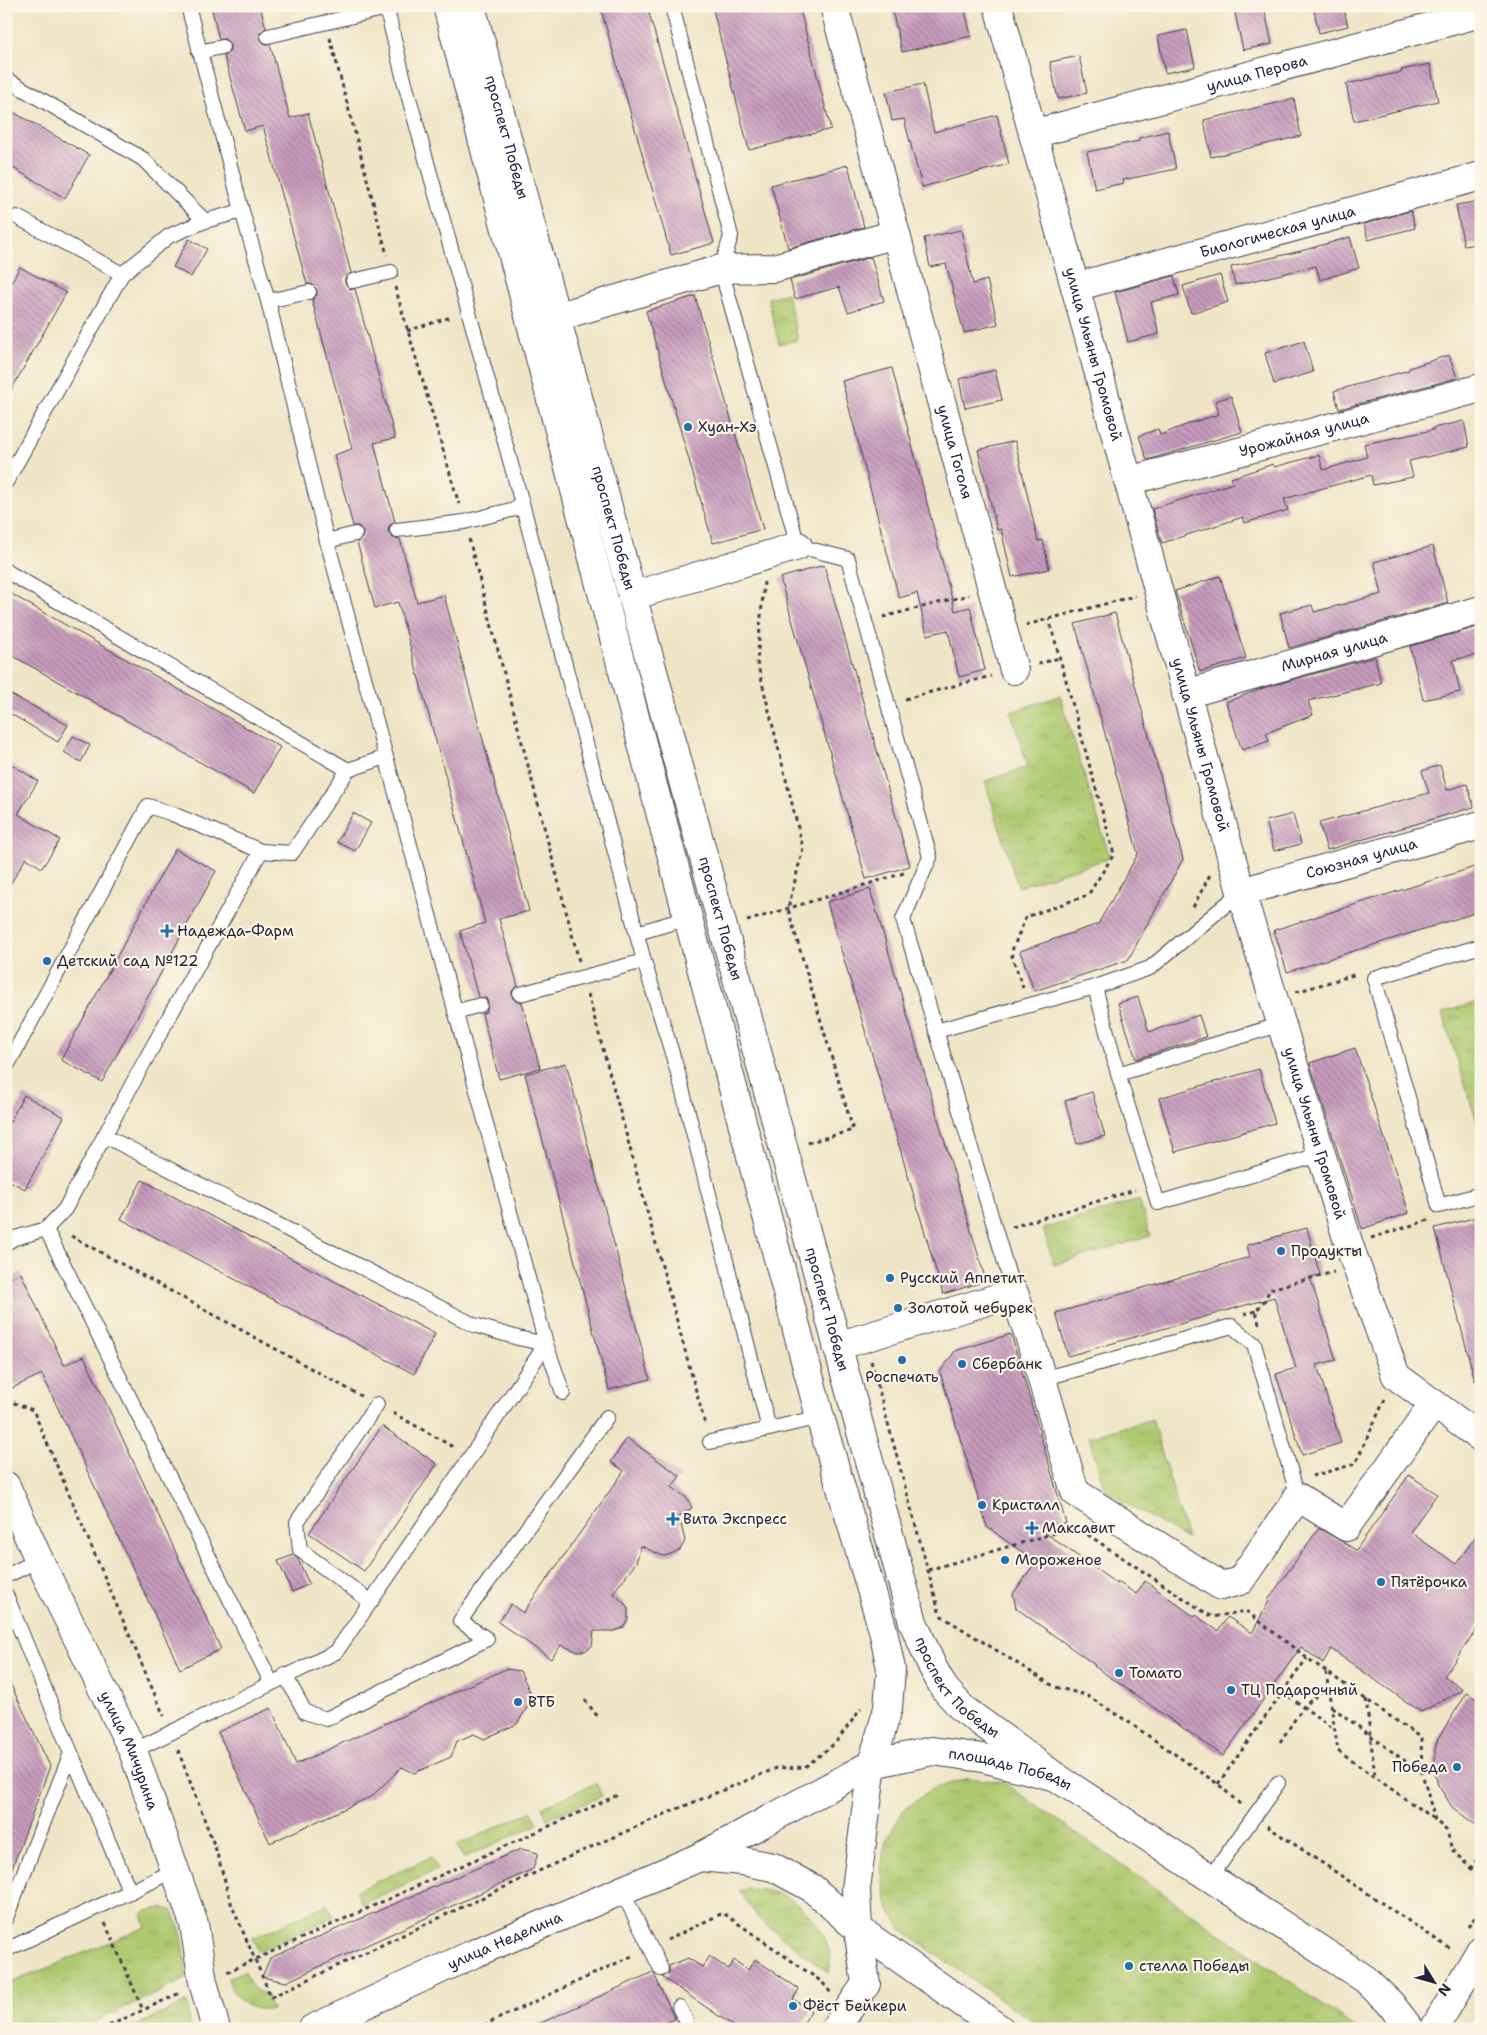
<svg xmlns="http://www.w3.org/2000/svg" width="1487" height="2035" viewBox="0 0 1487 2035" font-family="'Shantell Sans',sans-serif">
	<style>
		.grass { fill: url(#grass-tufts); stroke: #687655 }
		.park { fill: url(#park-crowns); stroke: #687655 }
		.building { fill: url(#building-back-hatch) }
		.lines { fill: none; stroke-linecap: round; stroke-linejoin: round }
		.lane-casing { stroke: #413f50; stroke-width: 16 }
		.street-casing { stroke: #413f50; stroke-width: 30 }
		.secondary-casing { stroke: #413f50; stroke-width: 30 }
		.path { stroke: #413f50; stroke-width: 3; stroke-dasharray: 4 4; stroke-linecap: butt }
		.lane { stroke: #fff; stroke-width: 14 }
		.street { stroke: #fff; stroke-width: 28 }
		.secondary { stroke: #fff; stroke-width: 28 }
		.poi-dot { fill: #1f6fb2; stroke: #fcf5e5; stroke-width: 2 }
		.labels { text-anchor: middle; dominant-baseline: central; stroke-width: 4.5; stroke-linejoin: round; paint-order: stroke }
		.street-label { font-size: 15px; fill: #22223b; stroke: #fcf5e5 }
		.poi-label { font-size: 15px; fill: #22223b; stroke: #fcf5e5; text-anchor: start }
	</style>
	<defs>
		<pattern id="grass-tufts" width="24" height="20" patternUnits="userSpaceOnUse" patternTransform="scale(1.25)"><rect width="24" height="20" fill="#aec96f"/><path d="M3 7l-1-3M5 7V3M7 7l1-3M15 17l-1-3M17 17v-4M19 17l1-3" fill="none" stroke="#95ac61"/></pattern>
		<pattern id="park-crowns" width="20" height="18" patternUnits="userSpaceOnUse" patternTransform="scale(1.25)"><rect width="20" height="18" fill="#aec96f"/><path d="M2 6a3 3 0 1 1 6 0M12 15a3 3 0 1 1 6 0" fill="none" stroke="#95ac61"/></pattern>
		<pattern id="building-back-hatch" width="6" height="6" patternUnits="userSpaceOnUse" patternTransform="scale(1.25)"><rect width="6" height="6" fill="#c79bbd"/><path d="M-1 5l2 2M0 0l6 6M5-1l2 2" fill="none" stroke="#a17e9b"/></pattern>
	</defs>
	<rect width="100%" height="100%" fill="#fcf5e5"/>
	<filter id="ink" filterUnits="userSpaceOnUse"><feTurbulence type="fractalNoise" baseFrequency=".02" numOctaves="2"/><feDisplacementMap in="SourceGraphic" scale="10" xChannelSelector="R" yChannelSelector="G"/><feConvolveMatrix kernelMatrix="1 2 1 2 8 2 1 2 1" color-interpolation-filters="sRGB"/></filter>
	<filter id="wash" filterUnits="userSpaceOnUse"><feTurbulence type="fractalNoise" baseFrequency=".0096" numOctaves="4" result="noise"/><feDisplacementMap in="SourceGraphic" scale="20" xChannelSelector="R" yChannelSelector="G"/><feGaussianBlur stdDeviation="1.12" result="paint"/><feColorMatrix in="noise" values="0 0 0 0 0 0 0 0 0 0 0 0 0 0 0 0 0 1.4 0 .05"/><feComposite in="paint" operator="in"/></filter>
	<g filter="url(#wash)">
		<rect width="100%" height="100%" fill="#efe5c6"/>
		<g class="grass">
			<polygon points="969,1778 1003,1782 1357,2029 1044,2029 902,1931 888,1906 881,1870 885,1843 903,1811 931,1789"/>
			<polygon points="596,1783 602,1796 547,1819 542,1807"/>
			<polygon points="532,1811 538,1824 463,1858 457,1845"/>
			<polygon points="431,1857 437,1870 362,1904 356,1891"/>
			<path d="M 753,1889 C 762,1890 771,1891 779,1894 C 809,1907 836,1939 829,1973 L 758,1918 L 739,1890 Z"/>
			<polygon points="327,1904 334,1917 258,1951 253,1938"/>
			<path d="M 161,1908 L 172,1910 C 184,1931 185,1956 186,1979 L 130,2006 L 121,2007 L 117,2013 L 107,2014 L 101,2019 L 81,2029 L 6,2029 L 6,1985 L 146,1927 L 142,1914 L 146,1911 Z"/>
			<path d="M 245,1971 C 249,1982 252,1992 265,1993 L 272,2009 C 249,2012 233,2000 228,1978 Z"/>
			<polygon points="188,2002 189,2029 128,2029"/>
		</g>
		<g class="park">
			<polygon points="787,293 798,340 779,344 768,298"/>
			<polygon points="1060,696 1110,858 1018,887 985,781 1028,767 1011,712"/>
			<polygon points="1481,1001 1481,1131 1480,1131 1442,1013"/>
			<polygon points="1139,1200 1150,1236 1054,1265 1043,1229"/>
			<polygon points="1152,1419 1187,1539 1105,1491 1089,1437"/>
		</g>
		<g id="blocks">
			<g class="building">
				<polygon points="211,6 260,6 266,28 260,33 260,38 265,44 270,44 290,118 308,113 351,273 345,278 345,283 350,289 355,289 395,438 374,443 395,522 389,526 388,532 393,538 400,539 417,602 444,595 529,911 499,919 518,986 512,991 512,997 517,1002 522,1002 540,1068 499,1079 482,1014 487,1011 488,1003 486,998 478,997 460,931 485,923 473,877 398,602 375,608 357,542 363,537 363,531 358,526 353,526 334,455 352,449 312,300 317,295 317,290 312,284 307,284 263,126 245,131 224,56 230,50 230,45 225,39 219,39"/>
				<polygon points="600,6 647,6 714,243 671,255"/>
				<polygon points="712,6 799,6 831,129 749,150"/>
				<polygon points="891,6 964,6 971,36 902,52"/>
				<polygon points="1313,6 1343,6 1348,26 1319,33"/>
				<polygon points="1264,7 1272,44 1243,50 1235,13"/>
				<polygon points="1187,30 1195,67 1165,73 1158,36"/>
				<polygon points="1079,56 1087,93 1058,99 1050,62"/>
				<polygon points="1430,64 1438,101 1354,121 1346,84 1402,72 1401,70"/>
				<polygon points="923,84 934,132 997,115 1009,164 922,187 904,119 892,121 886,92"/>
				<polygon points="1294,99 1301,136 1211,157 1204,120"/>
				<polygon points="6,108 89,155 65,198 6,164"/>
				<polygon points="1168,131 1176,169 1123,180 1124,183 1095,189 1087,152 1139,141 1139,138"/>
				<polygon points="848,165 864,227 788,248 771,185"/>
				<polygon points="1481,201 1481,243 1464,246 1456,205"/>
				<polygon points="1411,211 1415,228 1368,240 1364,224"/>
				<polygon points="961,230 973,284 987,280 998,324 964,333 946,264 930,267 924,238"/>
				<polygon points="1350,237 1359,268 1320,280 1316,266 1235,285 1231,267 1301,251"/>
				<polygon points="189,239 207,249 191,277 173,267"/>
				<polygon points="871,257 884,301 848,312 839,287 795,299 790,280"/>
				<polygon points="20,267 66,293 6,399 6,292"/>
				<polygon points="1220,275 1228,302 1191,313 1183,286"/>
				<polygon points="1174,276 1179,295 1151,302 1159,334 1128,342 1115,292"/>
				<polygon points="695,296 763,529 713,543 646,311"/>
				<polygon points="1304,341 1313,372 1274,384 1265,353"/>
				<polygon points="1449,355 1457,378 1339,409 1334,391 1409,370 1409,368"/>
				<polygon points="892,368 955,611 970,607 985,670 959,677 948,630 927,635 917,593 899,598 842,381"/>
				<polygon points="995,370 1002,400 965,408 959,379"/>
				<polygon points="1231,396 1242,432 1147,460 1139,436 1158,429 1160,435 1191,423 1219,414 1215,401"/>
				<polygon points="1464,421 1469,447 1409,461 1413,477 1373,485 1371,475 1284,499 1288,510 1245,523 1243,517 1162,543 1152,509 1233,483 1231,478 1273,464 1274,467 1319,455 1323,470 1367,457 1364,444 1433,430 1433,428"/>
				<polygon points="1015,441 1038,541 1043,540 1049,569 1012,577 1001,529 997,530 978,450"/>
				<polygon points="1433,546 1448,603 1289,648 1280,613 1312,605 1314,612 1382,594 1374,562"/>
				<polygon points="824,565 910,866 866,879 780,578"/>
				<polygon points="1220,576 1246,658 1200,672 1175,591"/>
				<polygon points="6,591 280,747 254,793 6,652"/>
				<polygon points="1115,613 1183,859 1128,960 1034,991 1020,951 1098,924 1138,854 1075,624"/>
				<polygon points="1481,626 1481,654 1453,660 1460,692 1423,700 1410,646"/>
				<polygon points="1375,657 1381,683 1308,701 1313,715 1266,733 1269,741 1242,750 1226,702 1266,687"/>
				<polygon points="6,692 68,725 58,742 6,711"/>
				<polygon points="73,736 90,745 81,762 64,752"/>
				<polygon points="6,761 38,781 18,814 60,840 42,868 26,858 6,891"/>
				<polygon points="1440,765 1447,790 1467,784 1474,807 1327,850 1319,823 1429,793 1422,771"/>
				<polygon points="353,813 371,823 355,851 337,842"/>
				<polygon points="1293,814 1301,844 1274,851 1266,821"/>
				<polygon points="175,849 216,871 102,1082 61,1060"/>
				<polygon points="1481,865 1481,911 1287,972 1274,930"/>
				<polygon points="870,889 986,1281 943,1294 827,902"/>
				<polygon points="1138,997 1149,1032 1199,1015 1206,1037 1136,1059 1118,1003"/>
				<polygon points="1355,1048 1409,1213 1362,1229 1310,1063"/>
				<polygon points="566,1063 650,1379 609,1390 525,1074"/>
				<polygon points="1259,1069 1275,1123 1175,1152 1159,1098"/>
				<polygon points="1092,1092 1105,1136 1077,1144 1065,1101"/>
				<polygon points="24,1095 64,1117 25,1189 6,1179 6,1129"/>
				<polygon points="142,1180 435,1334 414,1374 121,1219"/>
				<polygon points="1481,1216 1481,1380 1475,1381 1435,1228"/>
				<polygon points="1307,1228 1320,1275 1310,1277 1336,1360 1317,1365 1341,1443 1302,1455 1276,1374 1296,1368 1274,1297 1068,1356 1056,1313 1250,1257 1247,1245"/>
				<polygon points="21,1273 64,1365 84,1356 221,1649 180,1669 42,1374 6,1391 6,1280"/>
				<polygon points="1011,1334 1066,1523 1041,1530 1117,1584 1118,1582 1136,1594 1145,1581 1195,1617 1196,1615 1218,1631 1228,1617 1252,1633 1269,1601 1268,1600 1319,1528 1356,1550 1409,1475 1437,1494 1410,1532 1456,1564 1481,1529 1481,1623 1444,1676 1463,1690 1421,1712 1331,1649 1323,1663 1301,1647 1223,1756 1094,1666 1095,1665 1016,1608 1013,1594 1037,1560 1033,1560 987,1527 940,1372 955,1351"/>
				<polygon points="382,1426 437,1464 364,1571 309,1533"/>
				<polygon points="627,1438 680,1476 672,1487 688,1499 692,1508 679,1516 685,1541 680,1550 668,1555 663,1556 641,1546 636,1563 613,1593 624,1603 628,1609 628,1620 623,1628 614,1631 594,1631 592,1646 585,1651 576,1651 561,1645 551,1659 498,1622 511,1604 523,1613 624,1471 611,1462"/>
				<polygon points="293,1555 298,1559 309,1584 292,1592 278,1561"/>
				<polygon points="506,1669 520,1671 533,1698 517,1724 484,1739 474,1734 457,1741 451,1757 414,1773 402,1767 372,1796 270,1843 218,1732 271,1708 296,1764"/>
				<polygon points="6,1675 50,1766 8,1879 6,1878"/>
				<polygon points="1467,1693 1481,1702 1481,1829 1452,1807 1438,1785 1435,1773 1435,1749 1438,1738"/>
				<polygon points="521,1849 538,1853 533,1869 286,1982 262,1977 270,1958"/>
				<polygon points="709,1956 728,1969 734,1960 748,1970 755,1959 799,1989 793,1999 811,2011 800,2029 738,2029 662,1977 669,1973 669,1966 688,1958 702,1967"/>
				<polygon points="653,1972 675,2019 652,2029 528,2029"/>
			</g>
		</g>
	</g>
	<g filter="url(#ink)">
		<use href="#blocks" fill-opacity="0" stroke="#413f50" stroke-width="1"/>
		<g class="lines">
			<defs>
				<g id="lane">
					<polyline points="188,6 242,211"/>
					<polyline points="386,6 404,80 523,507 644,961 678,1073 769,1429 820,1417"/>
					<polyline points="672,6 731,236 721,269 798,546 848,559 930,857 903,919 1014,1293"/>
					<polyline points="268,36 387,8"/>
					<polyline points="199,52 222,47"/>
					<polyline points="6,79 143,159 205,221"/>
					<polyline points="17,217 122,274"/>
					<polyline points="353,281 391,272"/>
					<polyline points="268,301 309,292"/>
					<polyline points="6,482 122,274 169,236 205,221 242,211 268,301 327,541 386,757 348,770 292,853 261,851 142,1066 65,1209 46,1229 15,1238 6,1243"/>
					<polyline points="397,530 464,522 523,507"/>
					<polyline points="327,541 355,534"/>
					<polyline points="6,571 348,770"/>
					<polyline points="386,757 546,1344 563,1393"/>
					<polyline points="1241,892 1150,968 1095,987 1118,1074 1158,1203 1322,1154"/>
					<polyline points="637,933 688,918"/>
					<polyline points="1481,946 1374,978 1439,1206 1481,1194"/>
					<polyline points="520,994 644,961"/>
					<polyline points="455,1012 480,1005"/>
					<polyline points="936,1031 1095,987"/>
					<polyline points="6,1068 148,806 170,813 261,851"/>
					<polyline points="1118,1074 1282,1024"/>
					<polyline points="105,1136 474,1325 518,1338 546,1344 471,1456 336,1652 133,1751"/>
					<polyline points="46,1229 271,1682"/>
					<polyline points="1042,1379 1232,1326 1254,1344 1298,1497"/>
					<polyline points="710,1442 769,1429"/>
					<polyline points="6,1576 39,1560"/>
					<polyline points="6,1595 71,1753 6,1918"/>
					<polyline points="371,1602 300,1550 297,1522 377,1404"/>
					<polyline points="285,1675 305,1712 326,1719 487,1639 460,1621 607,1417"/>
					<polyline points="71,1753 130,1892"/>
					<polyline points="1210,1878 1278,1783"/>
					<polyline points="622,1891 661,1969"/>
					<polyline points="6,1950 176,1870"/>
					<polyline points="679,2007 686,2021"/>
				</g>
				<g id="street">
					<path id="s1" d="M 834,6 L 1014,670"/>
					<path id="s2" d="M 998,6 L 1241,892 L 1349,1245 L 1396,1376 L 1481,1438"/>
					<path id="s3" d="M 1033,134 L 1481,13"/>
					<path id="s4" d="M 1075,287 L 1481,176"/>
					<polyline points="556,317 721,269 774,268 896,234"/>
					<path id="s5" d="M 1128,481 L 1481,388"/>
					<polyline points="632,596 798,546"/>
					<path id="s6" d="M 1186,694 L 1481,610"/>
					<path id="s7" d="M 1241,892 L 1481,825"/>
					<polyline points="837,1346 1014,1293 1029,1335 1075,1492 1221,1586 1240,1581 1298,1497 1346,1527 1434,1404"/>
					<path id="s8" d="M 6,1486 L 39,1560 L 133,1751 L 194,1924 L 203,1982 L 216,2029"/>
					<polyline points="1434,2029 1481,1949"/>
				</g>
				<g id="secondary">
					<polyline points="447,6 820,1417 883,1630 891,1669 888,1708 872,1764 856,1889 858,1929 866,1984 835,2029"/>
					<path id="s9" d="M 471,6 L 913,1622 L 932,1666 L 944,1688 L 963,1709 L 1056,1777"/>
					<polyline points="700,1857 742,1861 773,1867 812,1888 858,1929 1000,2029"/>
					<path id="s10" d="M 312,2029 L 473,1954 L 700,1857 L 872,1764 L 932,1751 L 983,1758 L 1056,1777 L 1365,1979 L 1390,2003 L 1410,2029"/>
				</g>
			</defs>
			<use href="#lane" class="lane-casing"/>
			<use href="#street" class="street-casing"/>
			<use href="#secondary" class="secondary-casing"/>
			<g class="path">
				<polyline points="330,38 387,255"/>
				<polyline points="395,287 459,504"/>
				<polyline points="407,331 451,317"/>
				<polyline points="469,539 579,961"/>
				<polyline points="764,582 757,662 803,848 788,909 853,1130 807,1143"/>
				<polyline points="883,617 969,595"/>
				<polyline points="1026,625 1135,596"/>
				<polyline points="1038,664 1059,658"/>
				<polyline points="905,699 991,676"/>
				<polyline points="1193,907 1210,875"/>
				<polyline points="747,921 904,873"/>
				<polyline points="1023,988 1011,953 1026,917 1088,895 1114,854 1049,619"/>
				<polyline points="1296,992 1357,974"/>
				<polyline points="588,994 705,1424"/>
				<polyline points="1012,1227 1135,1190"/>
				<polyline points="71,1236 361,1396"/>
				<polyline points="1371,1238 1429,1220"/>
				<polyline points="1244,1314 1256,1311"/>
				<polyline points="1259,1324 1256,1311 1265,1300 1270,1289 1334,1272"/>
				<polyline points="871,1361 940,1615 1055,1687 1086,1695 1127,1721 1218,1784 1241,1805"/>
				<polyline points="6,1400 33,1410 164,1716"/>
				<polyline points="393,1413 455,1448"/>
				<polyline points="1312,1476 1355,1464 1385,1399"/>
				<polyline points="928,1570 1076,1527 1212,1617 1246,1611 1307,1658 1421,1738 1422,1773 1435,1820 1447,1831 1452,1850 1481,1878"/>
				<polyline points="1326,1672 1338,1751 1435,1820"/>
				<polyline points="1283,1692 1335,1730"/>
				<polyline points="1366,1699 1375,1776"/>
				<polyline points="585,1700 598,1717"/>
				<polyline points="1332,1707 1421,1773"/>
				<polyline points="1280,1742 1303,1707 1328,1686"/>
				<polyline points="178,1750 216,1850 232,1906 271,1997 571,1856 665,1814 777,1768 805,1767 835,1743 861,1709"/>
				<polyline points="1218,1784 1307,1658"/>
				<polyline points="1267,1826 1452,1950"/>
				<polyline points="1470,1869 1481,1854"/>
				<polyline points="105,1923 143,2010"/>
				<polyline points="1468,1927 1481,1909"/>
				<polyline points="667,1940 723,1913 822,1982 831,1993"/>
				<polyline points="227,1972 618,1795"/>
				<polyline points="102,2029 180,1993"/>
				<polyline points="476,2029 634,1955"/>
			</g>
			<use href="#lane" class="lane"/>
			<use href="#street" class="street"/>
			<use href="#secondary" class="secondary"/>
		</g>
	</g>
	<g class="poi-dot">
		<circle cx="688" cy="427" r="5"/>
		<path d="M164.5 923.5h5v5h5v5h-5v5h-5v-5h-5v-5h5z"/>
		<circle cx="47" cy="961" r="5"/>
		<circle cx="1281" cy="1251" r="5"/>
		<circle cx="890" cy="1278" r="5"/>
		<circle cx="898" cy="1308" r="5"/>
		<circle cx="902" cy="1360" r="5"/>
		<circle cx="962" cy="1364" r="5"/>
		<circle cx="982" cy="1505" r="5"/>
		<path d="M670.5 1511.5h5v5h5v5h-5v5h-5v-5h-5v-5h5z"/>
		<path d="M1029.5 1520.5h5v5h5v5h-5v5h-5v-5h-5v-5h5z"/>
		<circle cx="1005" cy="1560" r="5"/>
		<circle cx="1381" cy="1582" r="5"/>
		<circle cx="1119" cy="1673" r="5"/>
		<circle cx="1231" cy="1690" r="5"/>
		<circle cx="518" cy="1702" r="5"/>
		<circle cx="1457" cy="1767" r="5"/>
		<circle cx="1129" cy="1966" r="5"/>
		<circle cx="793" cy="2006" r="5"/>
	</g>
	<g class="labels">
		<g class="street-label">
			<text stroke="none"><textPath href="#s3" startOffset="232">улица Перова</textPath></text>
			<text stroke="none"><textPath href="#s9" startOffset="136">проспект Победы</textPath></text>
			<text stroke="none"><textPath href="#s4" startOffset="210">Биологическая улица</textPath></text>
			<text stroke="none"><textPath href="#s2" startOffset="361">улица Ульяны Громовой</textPath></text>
			<text stroke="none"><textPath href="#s5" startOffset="182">Урожайная улица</textPath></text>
			<text stroke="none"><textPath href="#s1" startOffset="462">улица Гоголя</textPath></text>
			<text stroke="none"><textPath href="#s9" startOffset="541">проспект Победы</textPath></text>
			<text stroke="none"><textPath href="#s6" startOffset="154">Мирная улица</textPath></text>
			<text stroke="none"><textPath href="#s2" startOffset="766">улица Ульяны Громовой</textPath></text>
			<text stroke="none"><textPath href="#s7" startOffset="125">Союзная улица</textPath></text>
			<text stroke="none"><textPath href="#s9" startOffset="946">проспект Победы</textPath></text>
			<text stroke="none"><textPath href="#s2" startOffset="1171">улица Ульяны Громовой</textPath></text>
			<text stroke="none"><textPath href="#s9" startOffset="1351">проспект Победы</textPath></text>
			<text stroke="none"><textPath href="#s9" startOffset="1756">проспект Победы</textPath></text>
			<text stroke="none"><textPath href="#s8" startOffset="292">улица Мичурина</textPath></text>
			<text stroke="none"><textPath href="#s10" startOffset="762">площадь Победы</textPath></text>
			<text stroke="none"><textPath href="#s10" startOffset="212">улица Неделина</textPath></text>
		</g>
		<g class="poi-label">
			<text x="698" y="427">Хуан-Хэ</text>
			<text x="177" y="931">Надежда-Фарм</text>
			<text x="57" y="961">Детский сад №122</text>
			<text x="1291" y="1251">Продукты</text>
			<text x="900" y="1278">Русский Аппетит</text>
			<text x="908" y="1308">Золотой чебурек</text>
			<text x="972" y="1364">Сбербанк</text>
			<text x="902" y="1377" text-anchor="middle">Роспечать</text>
			<text x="992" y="1505">Кристалл</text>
			<text x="683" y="1519">Вита Экспресс</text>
			<text x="1042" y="1528">Максавит</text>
			<text x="1015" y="1560">Мороженое</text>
			<text x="1391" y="1582">Пятёрочка</text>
			<text x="1129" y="1673">Томато</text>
			<text x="1241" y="1690">ТЦ Подарочный</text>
			<text x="528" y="1702">ВТБ</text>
			<text x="1447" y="1767" text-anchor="end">Победа</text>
			<text x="1139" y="1966">стелла Победы</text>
			<text x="803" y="2006">Фёст Бейкери</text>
		</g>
	</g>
	<rect width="1487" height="2035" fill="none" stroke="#fcf5e5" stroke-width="25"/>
	<g transform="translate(1434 1982) rotate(127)" stroke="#fcf5e5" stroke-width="4" paint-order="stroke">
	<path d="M0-4L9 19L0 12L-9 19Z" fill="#22223b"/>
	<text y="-8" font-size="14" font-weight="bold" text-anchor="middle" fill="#22223b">N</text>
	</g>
</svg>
